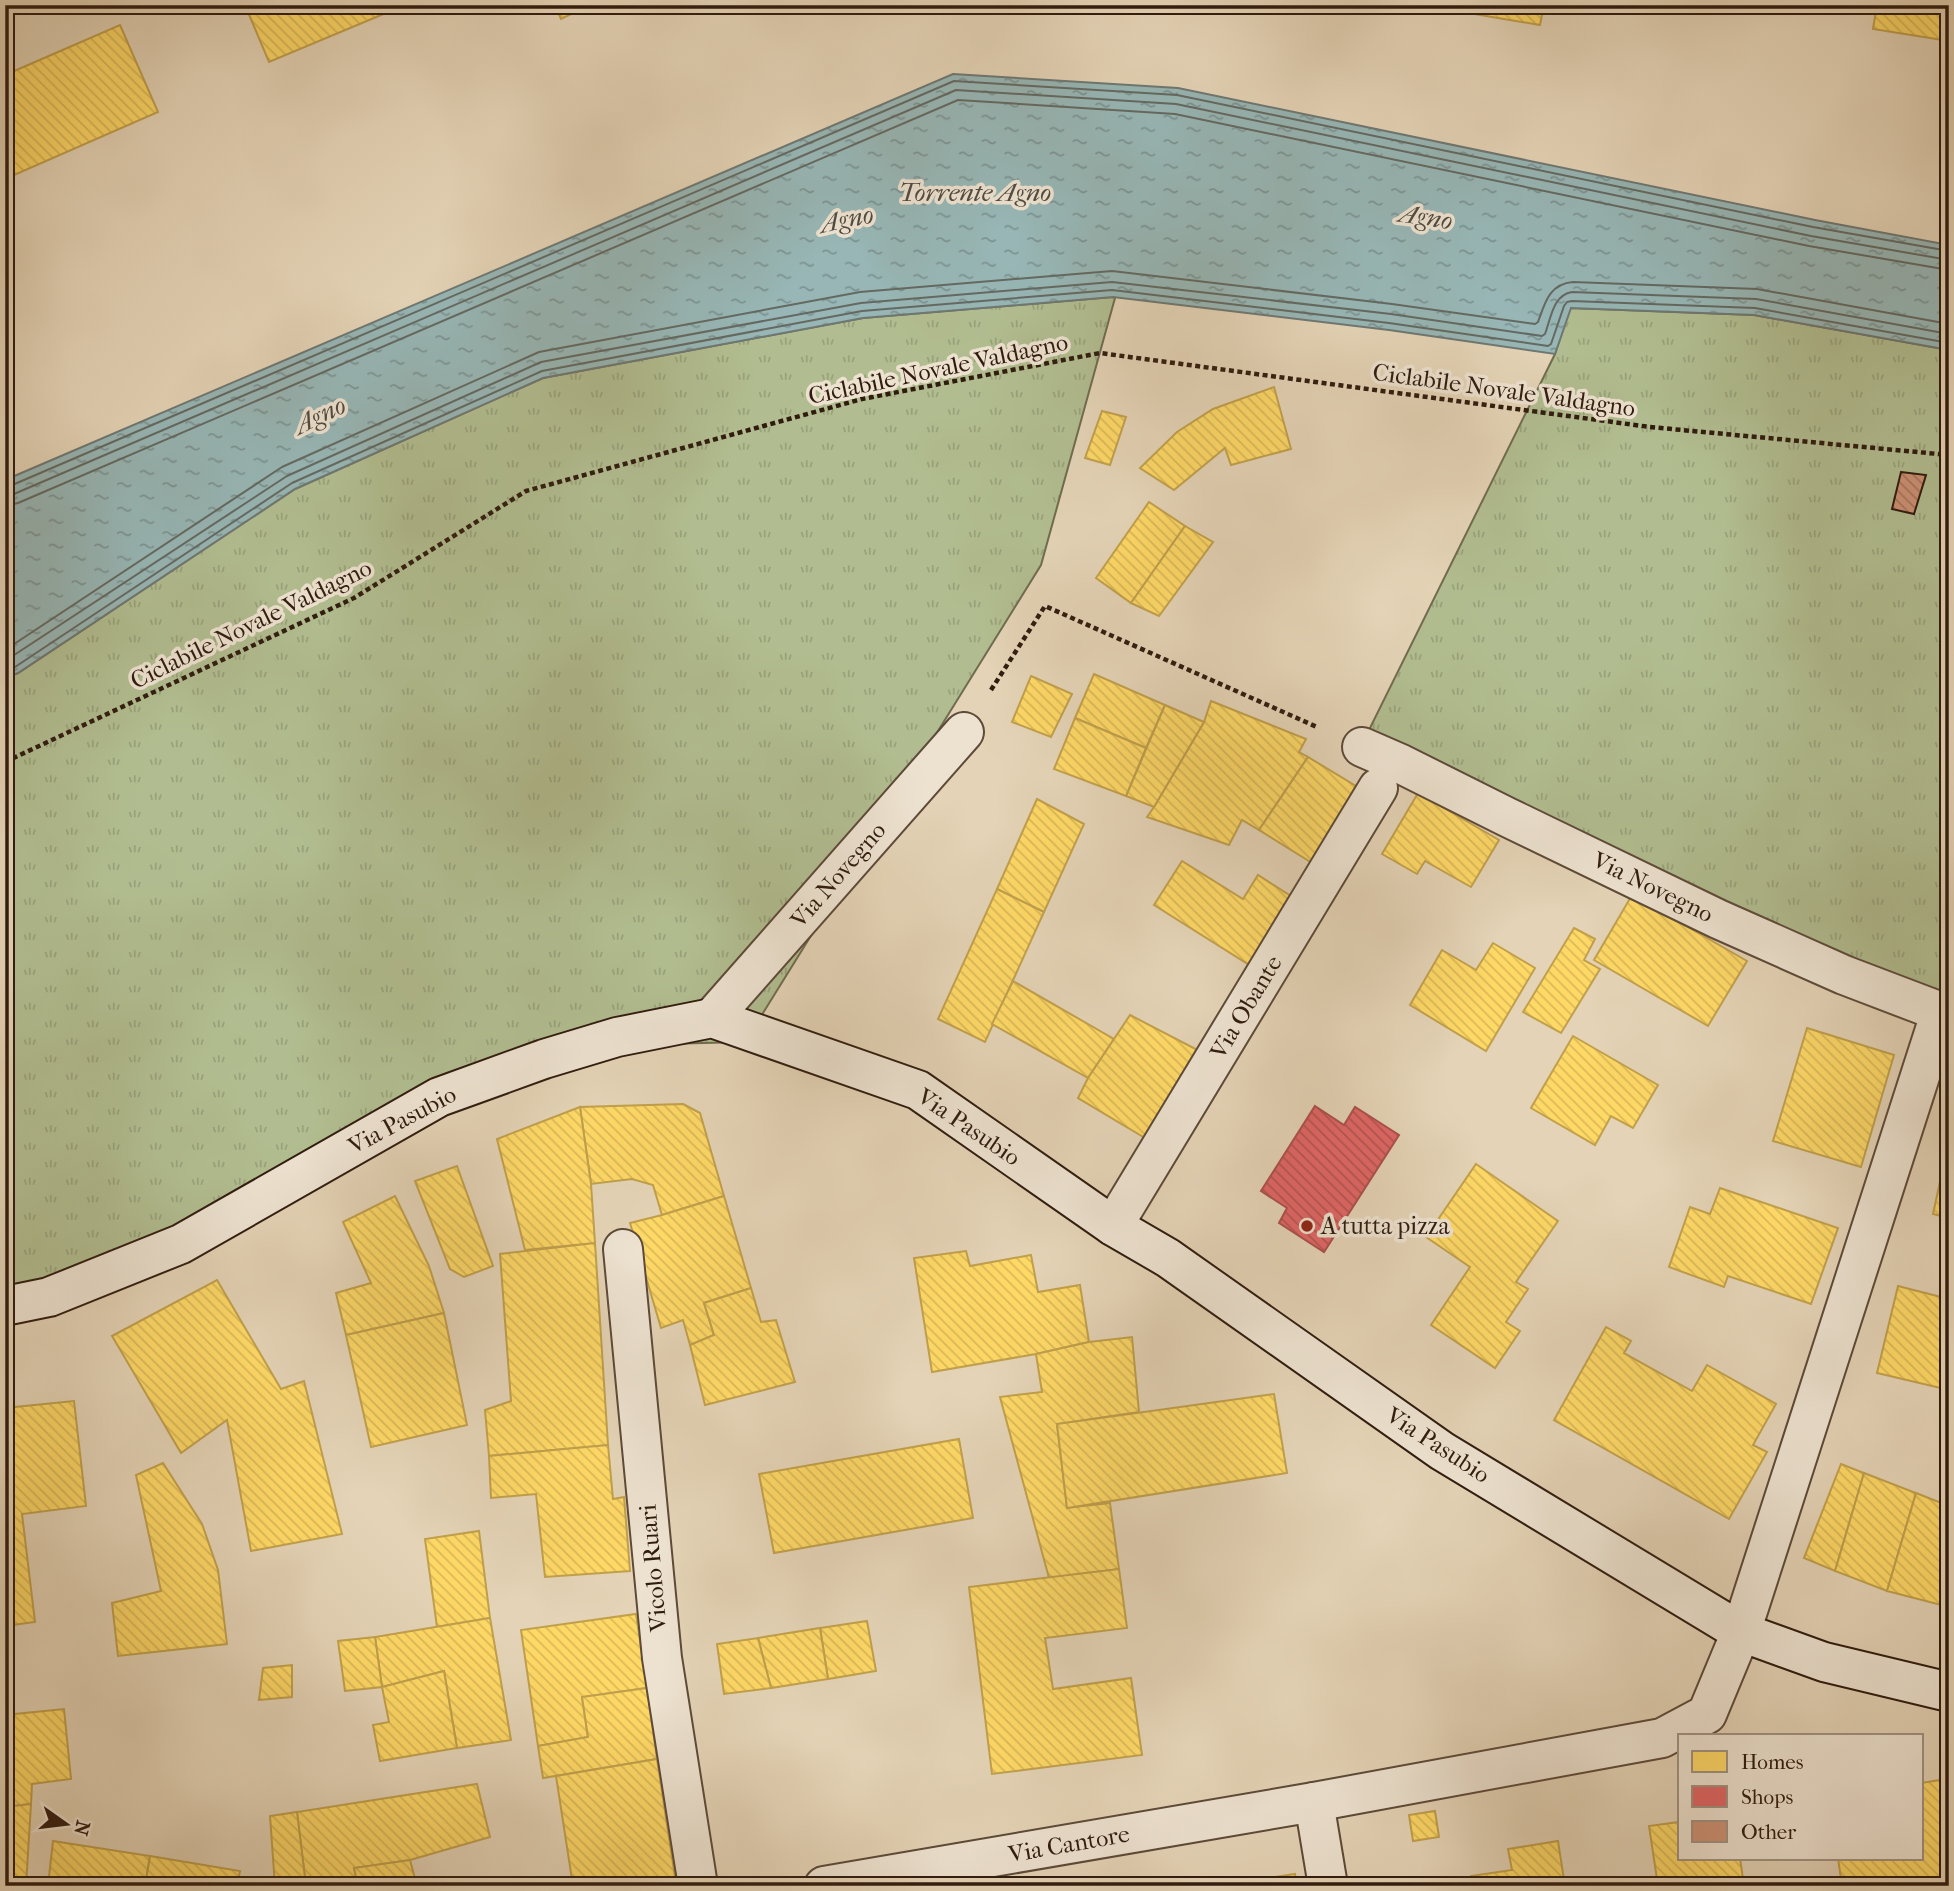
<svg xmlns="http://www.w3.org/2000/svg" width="1954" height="1891" viewBox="0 0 1954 1891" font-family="'IM FELL French Canon',serif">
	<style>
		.grass { fill: url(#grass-tufts); stroke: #706c50; stroke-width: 2 }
		.water { fill: url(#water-ripples); stroke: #6e7873; stroke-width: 2 }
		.homes { fill: url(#homes-back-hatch); stroke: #c1a04c; stroke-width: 2 }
		.shops { fill: url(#shops-back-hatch); stroke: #ab504c; stroke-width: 2 }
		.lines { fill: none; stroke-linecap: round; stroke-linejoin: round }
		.shore { stroke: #646962; stroke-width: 2 }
		.building { fill: url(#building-back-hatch); stroke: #301c0f; stroke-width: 2 }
		.street-casing { stroke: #5d4a39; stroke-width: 42 }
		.secondary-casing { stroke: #301c0f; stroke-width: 42 }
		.path { stroke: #301c0f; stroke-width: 4.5; stroke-dasharray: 5 3.5; stroke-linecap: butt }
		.street { stroke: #ede2d0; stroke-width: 38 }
		.secondary { stroke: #ede2d0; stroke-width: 38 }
		.poi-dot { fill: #8f2418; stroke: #ede2d0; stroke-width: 2.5 }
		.labels { text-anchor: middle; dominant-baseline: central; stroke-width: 7; stroke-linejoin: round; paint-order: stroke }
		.street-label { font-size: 24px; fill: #301c0f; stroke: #ede2d0 }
		.poi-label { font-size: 24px; fill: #301c0f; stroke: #ede2d0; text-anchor: start }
		.water-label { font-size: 26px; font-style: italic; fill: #4f4a41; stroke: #ede2d0 }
	</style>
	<defs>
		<pattern id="grass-tufts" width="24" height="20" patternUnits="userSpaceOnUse" patternTransform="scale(1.75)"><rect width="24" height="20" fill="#b1bd90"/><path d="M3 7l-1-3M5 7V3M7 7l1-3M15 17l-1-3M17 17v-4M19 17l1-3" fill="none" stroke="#99a27b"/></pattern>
		<pattern id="water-ripples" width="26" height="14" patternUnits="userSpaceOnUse" patternTransform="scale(1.75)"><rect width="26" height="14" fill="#97b6b5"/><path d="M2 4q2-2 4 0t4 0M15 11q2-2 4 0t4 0" fill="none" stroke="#7c9392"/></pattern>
		<pattern id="homes-back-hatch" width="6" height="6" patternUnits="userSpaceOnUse" patternTransform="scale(1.75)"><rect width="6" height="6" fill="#ffd966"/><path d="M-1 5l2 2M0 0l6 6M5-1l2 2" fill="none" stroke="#dbba57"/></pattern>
		<pattern id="shops-back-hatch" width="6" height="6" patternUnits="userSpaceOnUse" patternTransform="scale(1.75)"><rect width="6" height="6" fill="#e06666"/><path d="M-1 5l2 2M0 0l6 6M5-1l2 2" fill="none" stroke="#b65352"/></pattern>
		<pattern id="building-back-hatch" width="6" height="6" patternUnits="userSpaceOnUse" patternTransform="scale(1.75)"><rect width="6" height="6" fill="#cd9276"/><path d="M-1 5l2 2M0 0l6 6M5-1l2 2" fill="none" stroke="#a7765f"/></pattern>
	</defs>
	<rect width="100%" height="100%" fill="#e4d3b6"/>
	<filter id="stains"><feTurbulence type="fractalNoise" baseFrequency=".00286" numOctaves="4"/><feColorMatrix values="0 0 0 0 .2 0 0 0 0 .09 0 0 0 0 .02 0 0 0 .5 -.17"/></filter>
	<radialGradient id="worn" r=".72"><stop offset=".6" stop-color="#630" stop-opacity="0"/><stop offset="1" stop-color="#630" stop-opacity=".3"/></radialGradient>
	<g class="grass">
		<polygon points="1113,297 1115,298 1041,565 745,1042 579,1046 5,1305 5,678 18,673 295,489 543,378 863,318"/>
		<polygon points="1570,308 1754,315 1949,350 1949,1031 1367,734 1555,354"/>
	</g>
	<polygon class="water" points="953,74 1178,88 1815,220 1949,245 1949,350 1754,315 1571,308 1555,354 1389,330 1113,297 863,318 543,378 295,489 18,673 5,678 5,480"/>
	<g class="homes">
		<polygon points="245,5 405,5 269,62"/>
		<polygon points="555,5 590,5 561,19"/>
		<polygon points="1421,5 1544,5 1540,25"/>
		<polygon points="1877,5 1949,5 1949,41 1873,29"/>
		<polygon points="120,25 158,112 5,179 5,75"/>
		<polygon points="1274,387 1291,449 1231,465 1225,448 1174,490 1140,468 1177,432 1213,409"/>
		<polygon points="1102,411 1126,417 1110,465 1085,458"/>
		<polygon points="1149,502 1185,526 1131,603 1096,578"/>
		<polygon points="1185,526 1213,542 1159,616 1131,603"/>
		<polygon points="1094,674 1165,705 1146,748 1075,718"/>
		<polygon points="1031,676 1072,694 1051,737 1012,722"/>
		<polygon points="1211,701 1306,739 1299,752 1308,757 1259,830 1242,820 1229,845 1147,817 1154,807 1204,722"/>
		<polygon points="1165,705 1204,722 1154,807 1126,796"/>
		<polygon points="1075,718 1146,748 1126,796 1054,769"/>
		<polygon points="1308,757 1361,789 1312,863 1259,830"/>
		<polygon points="1418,793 1499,840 1471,887 1425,861 1417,874 1382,854"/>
		<polygon points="1037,799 1084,824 1044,912 997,889"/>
		<polygon points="1182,861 1243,899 1258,875 1294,898 1251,966 1154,905"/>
		<polygon points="997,889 1044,912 985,1042 938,1019"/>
		<polygon points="1632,895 1747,961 1708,1026 1594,960"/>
		<polygon points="1574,928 1595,939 1584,960 1600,969 1561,1033 1523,1012"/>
		<polygon points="1493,943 1535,968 1486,1051 1410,1005 1442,950 1476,970"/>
		<polygon points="1013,981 1114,1039 1088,1078 992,1024"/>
		<polygon points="1130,1015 1209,1056 1155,1144 1078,1098 1088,1078"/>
		<polygon points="1807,1028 1894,1055 1861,1167 1773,1141"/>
		<polygon points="1573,1036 1658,1085 1633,1128 1611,1116 1595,1145 1531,1108"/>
		<polygon points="683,1104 700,1113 724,1196 662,1215 653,1185 632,1179 591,1184 580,1107"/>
		<polygon points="580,1107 591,1184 595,1243 525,1250 497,1139"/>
		<polygon points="1949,1140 1949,1218 1933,1214"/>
		<polygon points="1476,1164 1558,1221 1516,1282 1528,1289 1506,1322 1520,1331 1495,1368 1431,1325 1470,1267 1426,1237"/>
		<polygon points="457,1166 493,1266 464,1277 450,1269 415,1181"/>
		<polygon points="1720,1188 1838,1228 1811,1304 1728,1276 1724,1287 1669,1267 1690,1207 1710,1214"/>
		<polygon points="395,1196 429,1266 444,1313 346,1335 336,1293 371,1283 343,1222"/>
		<polygon points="724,1196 751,1288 704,1303 714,1335 690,1345 683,1320 661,1328 630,1223 662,1215"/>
		<polygon points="595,1243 608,1445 489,1456 485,1410 511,1401 500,1254"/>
		<polygon points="966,1251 970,1266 1031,1255 1038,1292 1080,1285 1089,1342 1036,1354 932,1372 914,1258"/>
		<polygon points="217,1280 281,1389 304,1381 342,1534 251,1551 227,1420 181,1453 112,1336"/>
		<polygon points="1898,1286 1949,1299 1949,1390 1877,1373"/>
		<polygon points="751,1288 761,1322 776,1320 795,1382 705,1405 690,1345 714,1335 704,1303"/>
		<polygon points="444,1313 467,1425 371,1447 346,1335"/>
		<polygon points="1606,1327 1631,1341 1624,1353 1692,1391 1707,1365 1776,1404 1753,1445 1767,1452 1729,1519 1554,1420"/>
		<polygon points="1132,1337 1139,1412 1057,1424 1067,1508 1110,1503 1119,1569 1049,1578 1000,1397 1042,1392 1036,1354 1089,1342"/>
		<polygon points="1274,1394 1287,1473 1067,1508 1057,1424"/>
		<polygon points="74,1401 86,1506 22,1514 35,1622 5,1626 5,1408"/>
		<polygon points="959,1439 973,1518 774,1553 759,1474"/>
		<polygon points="608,1445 613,1499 624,1497 630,1571 545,1577 536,1494 491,1498 489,1456"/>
		<polygon points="163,1463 202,1524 218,1570 227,1644 118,1656 112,1603 161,1591 136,1475"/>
		<polygon points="1841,1464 1864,1473 1835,1571 1804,1558"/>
		<polygon points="1864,1473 1916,1493 1887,1591 1835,1571"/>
		<polygon points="1916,1493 1949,1506 1949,1607 1887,1591"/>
		<polygon points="479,1531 490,1618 437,1627 425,1539"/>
		<polygon points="1119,1569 1127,1628 1045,1638 1053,1689 1131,1678 1142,1755 992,1774 969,1587"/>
		<polygon points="636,1614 647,1688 582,1697 588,1737 538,1746 521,1630"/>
		<polygon points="490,1618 511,1740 457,1748 444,1671 382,1687 375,1637"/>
		<polygon points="867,1621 876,1671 828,1679 820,1628"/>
		<polygon points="820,1628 828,1679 771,1688 758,1638"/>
		<polygon points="375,1637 382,1687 345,1691 338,1641"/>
		<polygon points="758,1638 771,1688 724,1694 717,1644"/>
		<polygon points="292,1665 292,1697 259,1700 263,1668"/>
		<polygon points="444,1671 457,1748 380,1761 373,1725 389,1722 382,1687"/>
		<polygon points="647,1688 657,1759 543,1778 538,1746 588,1737 582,1697"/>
		<polygon points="64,1709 71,1779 32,1784 31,1804 5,1807 5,1715"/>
		<polygon points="657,1759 676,1883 658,1886 573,1886 556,1776"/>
		<polygon points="1940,1780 1949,1838 1949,1886 1842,1886 1838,1858 1921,1858 1921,1783"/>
		<polygon points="477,1784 490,1837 410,1860 354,1868 358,1886 306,1886 297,1812"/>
		<polygon points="31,1804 26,1886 5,1886 5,1807"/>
		<polygon points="1435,1811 1439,1837 1413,1841 1409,1815"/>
		<polygon points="297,1812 306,1886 275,1886 270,1816"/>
		<polygon points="1679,1822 1679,1858 1740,1858 1744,1886 1658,1886 1649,1826"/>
		<polygon points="53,1841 150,1856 145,1886 48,1886"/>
		<polygon points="1558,1841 1565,1886 1473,1886 1471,1876 1512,1870 1508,1849"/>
		<polygon points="150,1856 240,1871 237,1886 145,1886"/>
		<polygon points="410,1860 417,1886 358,1886 354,1868"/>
		<polygon points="1295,1874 1297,1886 1249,1886 1248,1881"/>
	</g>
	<polygon class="shops" points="1315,1106 1344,1125 1355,1107 1399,1135 1324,1252 1279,1223 1287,1208 1261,1191"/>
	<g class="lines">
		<g class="shore">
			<polyline points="5,486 10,486 954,81 1177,95 1813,227 1949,251"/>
			<polyline points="5,495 14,494 956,90 1176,104 1811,236 1949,260"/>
			<polyline points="5,506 18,503 958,100 1175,114 1809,246 1949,270"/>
			<path d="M 5,650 L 282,467 L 539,352 L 860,292 L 1112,271 L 1392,304 L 1535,324 L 1538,322 C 1545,303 1549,284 1573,282 L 1757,289 L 1949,324"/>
			<path d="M 5,661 L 287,476 L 541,362 L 861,303 L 1112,282 L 1391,314 L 1542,336 L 1545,334 C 1551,318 1553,295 1572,292 L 1756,299 L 1949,334"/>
			<polyline points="5,671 15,667 292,483 542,371 862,311 1112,290 1389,323 1548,346 1551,344 1564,306 1567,302 1572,301 1755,308 1949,343"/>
		</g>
	</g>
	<g class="building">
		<polygon points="1949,399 1949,430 1940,428"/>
		<polygon points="1901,472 1926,475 1914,514 1892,509"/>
	</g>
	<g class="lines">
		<defs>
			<g id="street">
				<polyline points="1362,747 1401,764 1507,817 1718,919 1844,975 1949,1015"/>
				<polyline points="712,1018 964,732"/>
				<polyline points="1113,1226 1378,788"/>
				<polyline points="623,1249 662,1658 698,1886"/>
				<polyline points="1314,1802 1328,1886"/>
				<polyline points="824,1886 1314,1802 1662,1738 1707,1714 1741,1632 1941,1011"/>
			</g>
			<polyline id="secondary" points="5,1306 49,1297 181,1244 439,1097 544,1059 617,1037 712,1018 918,1090 1113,1226 1168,1258 1442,1451 1741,1632 1824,1662 1949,1692"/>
		</defs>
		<use href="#street" class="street-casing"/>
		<use href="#secondary" class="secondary-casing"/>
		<g class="path">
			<polyline points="991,690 1045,606 1317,727"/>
			<polyline points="5,762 354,598 526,491 862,399 1100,353 1650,427 1949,455"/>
		</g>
		<use href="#street" class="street"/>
		<use href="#secondary" class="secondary"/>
	</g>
	<circle class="poi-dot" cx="1307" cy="1226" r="7"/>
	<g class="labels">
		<g class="street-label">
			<text transform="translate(938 369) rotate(-12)">Ciclabile Novale Valdagno</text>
			<text transform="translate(1504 390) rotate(8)">Ciclabile Novale Valdagno</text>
			<text transform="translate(251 624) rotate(-26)">Ciclabile Novale Valdagno</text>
			<text transform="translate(838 875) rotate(-49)">Via Novegno</text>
			<text transform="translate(1653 887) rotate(26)">Via Novegno</text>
			<text transform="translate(1246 1007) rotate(-59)">Via Obante</text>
			<text transform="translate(402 1120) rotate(-28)">Via Pasubio</text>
			<text transform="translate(969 1127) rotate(34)">Via Pasubio</text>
			<text transform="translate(1438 1445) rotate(33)">Via Pasubio</text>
			<text transform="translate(653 1568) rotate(-95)">Vicolo Ruari</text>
			<text transform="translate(1069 1844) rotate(-10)">Via Cantore</text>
		</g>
		<g class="poi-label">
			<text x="1321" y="1226">A tutta pizza</text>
		</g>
		<g class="water-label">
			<text x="975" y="192">Torrente Agno</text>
			<text transform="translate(1426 217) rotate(9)">Agno</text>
			<text transform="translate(847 219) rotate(-11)">Agno</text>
			<text transform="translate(320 415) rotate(-26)">Agno</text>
		</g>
	</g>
	<rect width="1954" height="1891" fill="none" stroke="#e4d3b6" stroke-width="28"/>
	<rect x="7" y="7" width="1940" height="1877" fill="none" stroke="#301c0f" stroke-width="3.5"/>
	<rect x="14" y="14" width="1926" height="1863" fill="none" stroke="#301c0f" stroke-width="2"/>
	<rect x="1678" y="1734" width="245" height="126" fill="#ede2d0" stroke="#a19383" stroke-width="2"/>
	<rect x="1692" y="1751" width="35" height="21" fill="#ffd966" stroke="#a19383" stroke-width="2"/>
	<text x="1741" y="1769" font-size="21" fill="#301c0f">Homes</text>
	<rect x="1692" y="1786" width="35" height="21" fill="#e06666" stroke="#a19383" stroke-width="2"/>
	<text x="1741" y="1804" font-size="21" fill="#301c0f">Shops</text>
	<rect x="1692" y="1821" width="35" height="21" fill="#cd9276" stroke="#a19383" stroke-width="2"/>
	<text x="1741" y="1839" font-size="21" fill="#301c0f">Other</text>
	<g transform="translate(66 1824) rotate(104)" stroke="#ede2d0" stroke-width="5" paint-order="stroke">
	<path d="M0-5L12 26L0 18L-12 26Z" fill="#301c0f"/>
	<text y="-10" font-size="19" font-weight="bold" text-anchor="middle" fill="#301c0f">N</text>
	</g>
	<rect width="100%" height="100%" filter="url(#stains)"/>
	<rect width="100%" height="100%" fill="url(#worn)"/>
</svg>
